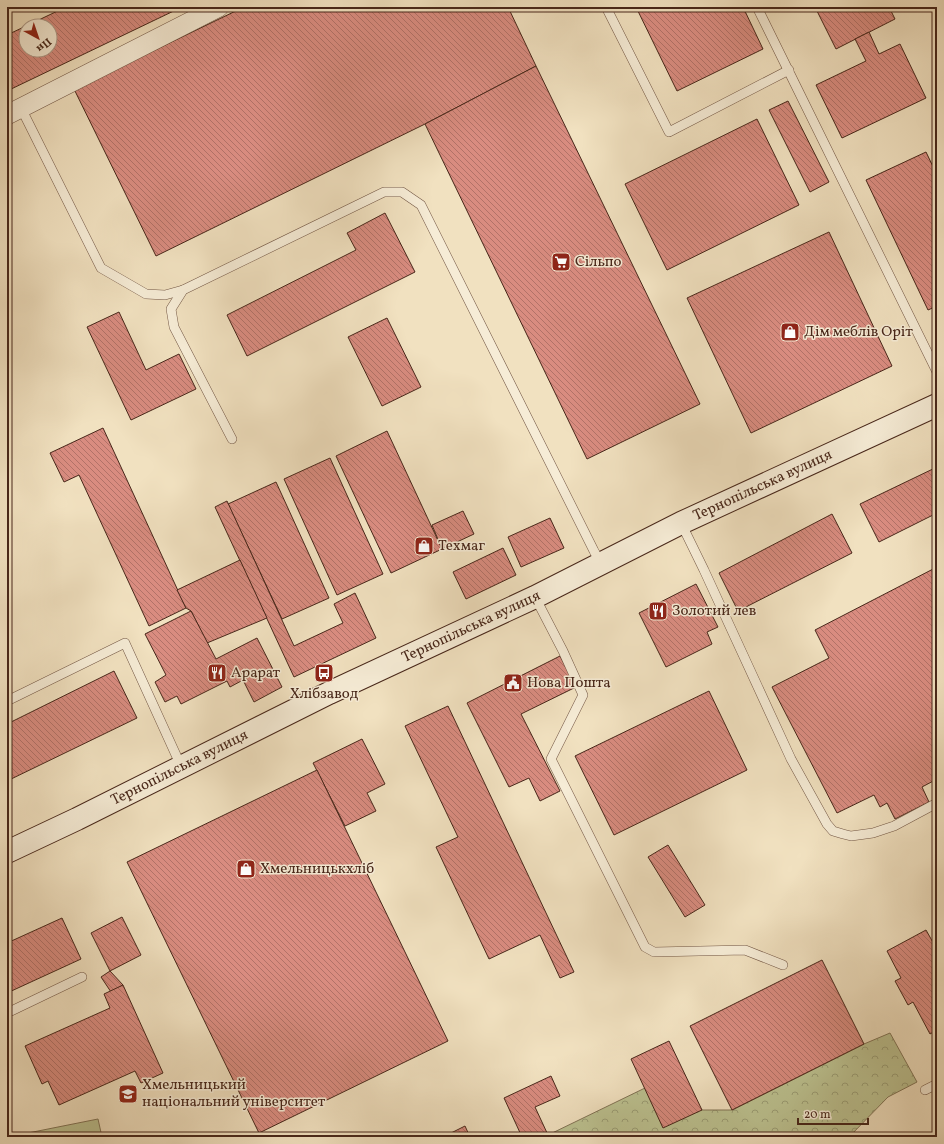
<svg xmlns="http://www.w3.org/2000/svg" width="944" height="1144" viewBox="0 0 944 1144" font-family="Vollkorn,serif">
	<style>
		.forest { fill: url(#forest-crowns); stroke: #827456 }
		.park { fill: #bcc291; stroke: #827456 }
		.building { fill: url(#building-back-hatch); stroke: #48271a }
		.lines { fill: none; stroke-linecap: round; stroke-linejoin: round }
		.lane-casing { stroke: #725644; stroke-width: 10 }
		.street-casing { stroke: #725644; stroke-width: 20 }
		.secondary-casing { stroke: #48271a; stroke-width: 24 }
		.lane { stroke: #f6ecd6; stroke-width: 9 }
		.street { stroke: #f6ecd6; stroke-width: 19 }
		.secondary { stroke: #f6ecd6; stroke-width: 22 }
		.labels { text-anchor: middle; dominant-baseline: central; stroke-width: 3; stroke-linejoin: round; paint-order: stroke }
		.poi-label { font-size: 15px; fill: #48271a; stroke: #f6ecd6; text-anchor: start }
		.street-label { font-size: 15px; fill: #48271a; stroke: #f6ecd6 }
	</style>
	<defs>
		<pattern id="forest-crowns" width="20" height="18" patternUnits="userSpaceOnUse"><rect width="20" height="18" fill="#bcc291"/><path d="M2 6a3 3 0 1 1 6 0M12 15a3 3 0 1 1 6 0" fill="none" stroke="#9b9e76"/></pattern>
		<pattern id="building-back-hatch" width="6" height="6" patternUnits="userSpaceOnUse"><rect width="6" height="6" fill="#d98c80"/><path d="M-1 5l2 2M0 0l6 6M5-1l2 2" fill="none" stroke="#b27268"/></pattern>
	</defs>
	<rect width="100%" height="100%" fill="#f1e1c0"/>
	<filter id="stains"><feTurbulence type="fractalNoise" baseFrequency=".005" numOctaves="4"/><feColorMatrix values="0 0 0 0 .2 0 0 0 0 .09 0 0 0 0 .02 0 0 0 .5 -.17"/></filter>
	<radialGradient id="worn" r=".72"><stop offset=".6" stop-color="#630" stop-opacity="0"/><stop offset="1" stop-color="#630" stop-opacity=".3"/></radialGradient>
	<polygon class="forest" points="890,1033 917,1082 888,1097 849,1137 544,1137 645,1088 702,1110 732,1110 864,1044"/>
	<polygon class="park" points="98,1119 102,1137 28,1137 28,1133"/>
	<g class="building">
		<polygon points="66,7 182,7 7,91 7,35 26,26 26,50 50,50 50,26 26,26"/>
		<polygon points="244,7 508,7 536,66 425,124 156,256 74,89"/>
		<polygon points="636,7 743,7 763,49 677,91"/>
		<polygon points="815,7 889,7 895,19 836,49"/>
		<polygon points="869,32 879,54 900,44 926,98 842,138 816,85 866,61 855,39"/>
		<polygon points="536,66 700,404 587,459 425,124"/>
		<polygon points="788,101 829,182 810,192 769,110"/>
		<polygon points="757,119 799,205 667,270 625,184"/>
		<polygon points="926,152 937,175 937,306 928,310 866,180"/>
		<polygon points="385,213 415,272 247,356 227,315 356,250 347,233"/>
		<polygon points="829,232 892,366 751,433 687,298"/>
		<polygon points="119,312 146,370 179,354 196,389 131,420 87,327"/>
		<polygon points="387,318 421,387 382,406 348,337"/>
		<polygon points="103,428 186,608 149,626 79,475 64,482 50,453"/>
		<polygon points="387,431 442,549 391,573 336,456"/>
		<polygon points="330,458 383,574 337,595 284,479"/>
		<polygon points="937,467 937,513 879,542 860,504"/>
		<polygon points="276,482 329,598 282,619 228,504"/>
		<polygon points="227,501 294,646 343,623 334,604 355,593 376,638 294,677 215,507"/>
		<polygon points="463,511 474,534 442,549 432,525"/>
		<polygon points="832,514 852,553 738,611 719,573"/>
		<polygon points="550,518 564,548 521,567 508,537"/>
		<polygon points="503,548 516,575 466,599 453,572"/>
		<polygon points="240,560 267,618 207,643 191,611 186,608 177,590"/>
		<polygon points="937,567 937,779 922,787 929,802 895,819 887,803 880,807 874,795 837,813 772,687 829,658 815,630"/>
		<polygon points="696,584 718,627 707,632 712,644 666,667 639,613"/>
		<polygon points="191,611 216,659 257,638 282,687 254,702 243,680 230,687 227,681 181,704 177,696 165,702 155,682 166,675 145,634"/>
		<polygon points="560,656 576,687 521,714 560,791 540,801 529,778 509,787 467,703"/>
		<polygon points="114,671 137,718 7,781 7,724"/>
		<polygon points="709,691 747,770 614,835 575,756"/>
		<polygon points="448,706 574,972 560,978 540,935 489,959 436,847 458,837 405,726"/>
		<polygon points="362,739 385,784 367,793 376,811 345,826 313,763"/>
		<polygon points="317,770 448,1041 259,1133 127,862"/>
		<polygon points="668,845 705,905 685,917 648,857"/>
		<polygon points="122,917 141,955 110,971 91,933"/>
		<polygon points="62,918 81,959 7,993 7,943"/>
		<polygon points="926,930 935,946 937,945 937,1030 930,1034 913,1002 908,1005 895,981 901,978 887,951"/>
		<polygon points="822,960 864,1044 732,1110 690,1026"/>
		<polygon points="110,971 123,985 111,992 101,977"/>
		<polygon points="123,985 163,1073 141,1083 135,1071 59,1105 48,1081 42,1084 25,1046 110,1008 104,994"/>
		<polygon points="669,1041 702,1110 663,1128 631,1059"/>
		<polygon points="551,1076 560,1096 535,1107 548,1135 544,1137 522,1137 504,1098"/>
		<polygon points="465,1126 470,1137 443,1137"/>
	</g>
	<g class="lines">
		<defs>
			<g id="lane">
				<polyline points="606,7 669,132 789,70"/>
				<polyline points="757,7 937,372"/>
				<polyline points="21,108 101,268 146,294 165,295 183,290"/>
				<polyline points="232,439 174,327 171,309 183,290 384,192 402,192 421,205 594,551 601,564"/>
				<polyline points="681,523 704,570 791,759 827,824 833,831 843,834 851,836 873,833 894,826 937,803"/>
				<polyline points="535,597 563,651 583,695 551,759 645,947 654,952 745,950 783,965"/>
				<polyline points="7,701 125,643 181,766"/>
				<polyline points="7,1013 82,977"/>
				<polyline points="925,1090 937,1084"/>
			</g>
			<polyline id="street" points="7,115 219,7"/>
			<g id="secondary">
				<path id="s1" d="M 7,852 L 77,819 L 329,693 L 535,597 L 681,523 L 937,405"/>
			</g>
		</defs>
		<use href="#lane" class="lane-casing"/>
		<use href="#street" class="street-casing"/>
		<use href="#secondary" class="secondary-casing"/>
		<use href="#lane" class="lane"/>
		<use href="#street" class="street"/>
		<use href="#secondary" class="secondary"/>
	</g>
	<defs>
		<symbol id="supermarket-square" viewBox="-11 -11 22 22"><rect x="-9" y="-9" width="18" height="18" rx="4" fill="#8f2418" stroke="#f6ecd6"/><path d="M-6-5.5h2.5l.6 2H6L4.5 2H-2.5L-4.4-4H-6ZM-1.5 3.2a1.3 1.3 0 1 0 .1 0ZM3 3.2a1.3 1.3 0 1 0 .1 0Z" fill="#fff"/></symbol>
		<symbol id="shop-square" viewBox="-11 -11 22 22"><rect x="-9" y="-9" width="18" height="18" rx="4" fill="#8f2418" stroke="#f6ecd6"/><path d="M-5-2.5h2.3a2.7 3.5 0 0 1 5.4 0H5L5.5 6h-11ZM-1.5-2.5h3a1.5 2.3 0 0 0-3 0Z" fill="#fff"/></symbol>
		<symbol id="restaurant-square" viewBox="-11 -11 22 22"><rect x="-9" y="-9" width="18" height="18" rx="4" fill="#8f2418" stroke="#f6ecd6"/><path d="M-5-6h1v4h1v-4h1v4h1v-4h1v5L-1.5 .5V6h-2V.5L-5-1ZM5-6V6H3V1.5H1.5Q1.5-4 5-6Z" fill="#fff"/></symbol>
		<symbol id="bus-square" viewBox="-11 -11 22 22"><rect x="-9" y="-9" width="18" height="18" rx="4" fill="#8f2418" stroke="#f6ecd6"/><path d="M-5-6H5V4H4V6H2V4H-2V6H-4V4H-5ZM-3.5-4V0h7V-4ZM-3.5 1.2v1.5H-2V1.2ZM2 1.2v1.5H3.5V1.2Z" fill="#fff"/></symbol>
		<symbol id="civic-square" viewBox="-11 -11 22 22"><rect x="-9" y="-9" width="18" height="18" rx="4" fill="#8f2418" stroke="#f6ecd6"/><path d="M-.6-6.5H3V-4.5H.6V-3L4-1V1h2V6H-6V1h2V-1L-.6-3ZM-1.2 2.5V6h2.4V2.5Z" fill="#fff"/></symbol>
		<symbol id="university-square" viewBox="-11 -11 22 22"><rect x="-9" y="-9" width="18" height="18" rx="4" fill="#8f2418" stroke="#f6ecd6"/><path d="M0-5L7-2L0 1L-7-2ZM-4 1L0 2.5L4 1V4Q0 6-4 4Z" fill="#fff"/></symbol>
	</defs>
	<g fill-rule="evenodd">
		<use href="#supermarket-square" x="550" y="251" width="22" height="22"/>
		<use href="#shop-square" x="779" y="321" width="22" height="22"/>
		<use href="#shop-square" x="413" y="535" width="22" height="22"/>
		<use href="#restaurant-square" x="647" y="600" width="22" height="22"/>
		<use href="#restaurant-square" x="206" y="662" width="22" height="22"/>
		<use href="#bus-square" x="313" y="662" width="22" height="22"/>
		<use href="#civic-square" x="502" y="672" width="22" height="22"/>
		<use href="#shop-square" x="235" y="858" width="22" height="22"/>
		<use href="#university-square" x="117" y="1083" width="22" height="22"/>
	</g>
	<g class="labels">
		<g class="poi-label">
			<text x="575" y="262">Сільпо</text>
			<text x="804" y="332">Дім меблів Оріт</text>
			<text x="438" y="546">Техмаг</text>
			<text x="672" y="611">Золотий лев</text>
			<text x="231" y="673">Арарат</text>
			<text x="527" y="683">Нова Пошта</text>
			<text x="324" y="694" text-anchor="middle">Хлібзавод</text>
			<text x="260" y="869">Хмельницькхліб</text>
			<text x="142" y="1085">Хмельницький<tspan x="142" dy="17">національний університет</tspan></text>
		</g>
		<g class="street-label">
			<text stroke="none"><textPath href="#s1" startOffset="840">Тернопільська вулиця</textPath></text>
			<text stroke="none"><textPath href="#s1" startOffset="516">Тернопільська вулиця</textPath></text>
			<text stroke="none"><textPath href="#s1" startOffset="192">Тернопільська вулиця</textPath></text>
		</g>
	</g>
	<rect width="944" height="1144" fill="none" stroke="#f1e1c0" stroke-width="24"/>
	<rect x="8" y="8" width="928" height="1128" fill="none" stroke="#48271a" stroke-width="2"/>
	<rect x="12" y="12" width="920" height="1120" fill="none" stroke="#48271a"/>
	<g transform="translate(38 38) rotate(140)"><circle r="19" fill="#f6ecd6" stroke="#b09d8b"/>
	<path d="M0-3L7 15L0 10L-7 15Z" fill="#8f2418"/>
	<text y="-6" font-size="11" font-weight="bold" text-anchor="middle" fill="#48271a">Пн</text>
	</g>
	<path d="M798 1118v6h70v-6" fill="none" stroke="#48271a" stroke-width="2"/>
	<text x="804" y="1118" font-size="12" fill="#48271a" stroke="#f6ecd6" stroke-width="3" paint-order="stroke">20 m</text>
	<rect width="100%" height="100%" filter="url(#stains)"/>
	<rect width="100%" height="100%" fill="url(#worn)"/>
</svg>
